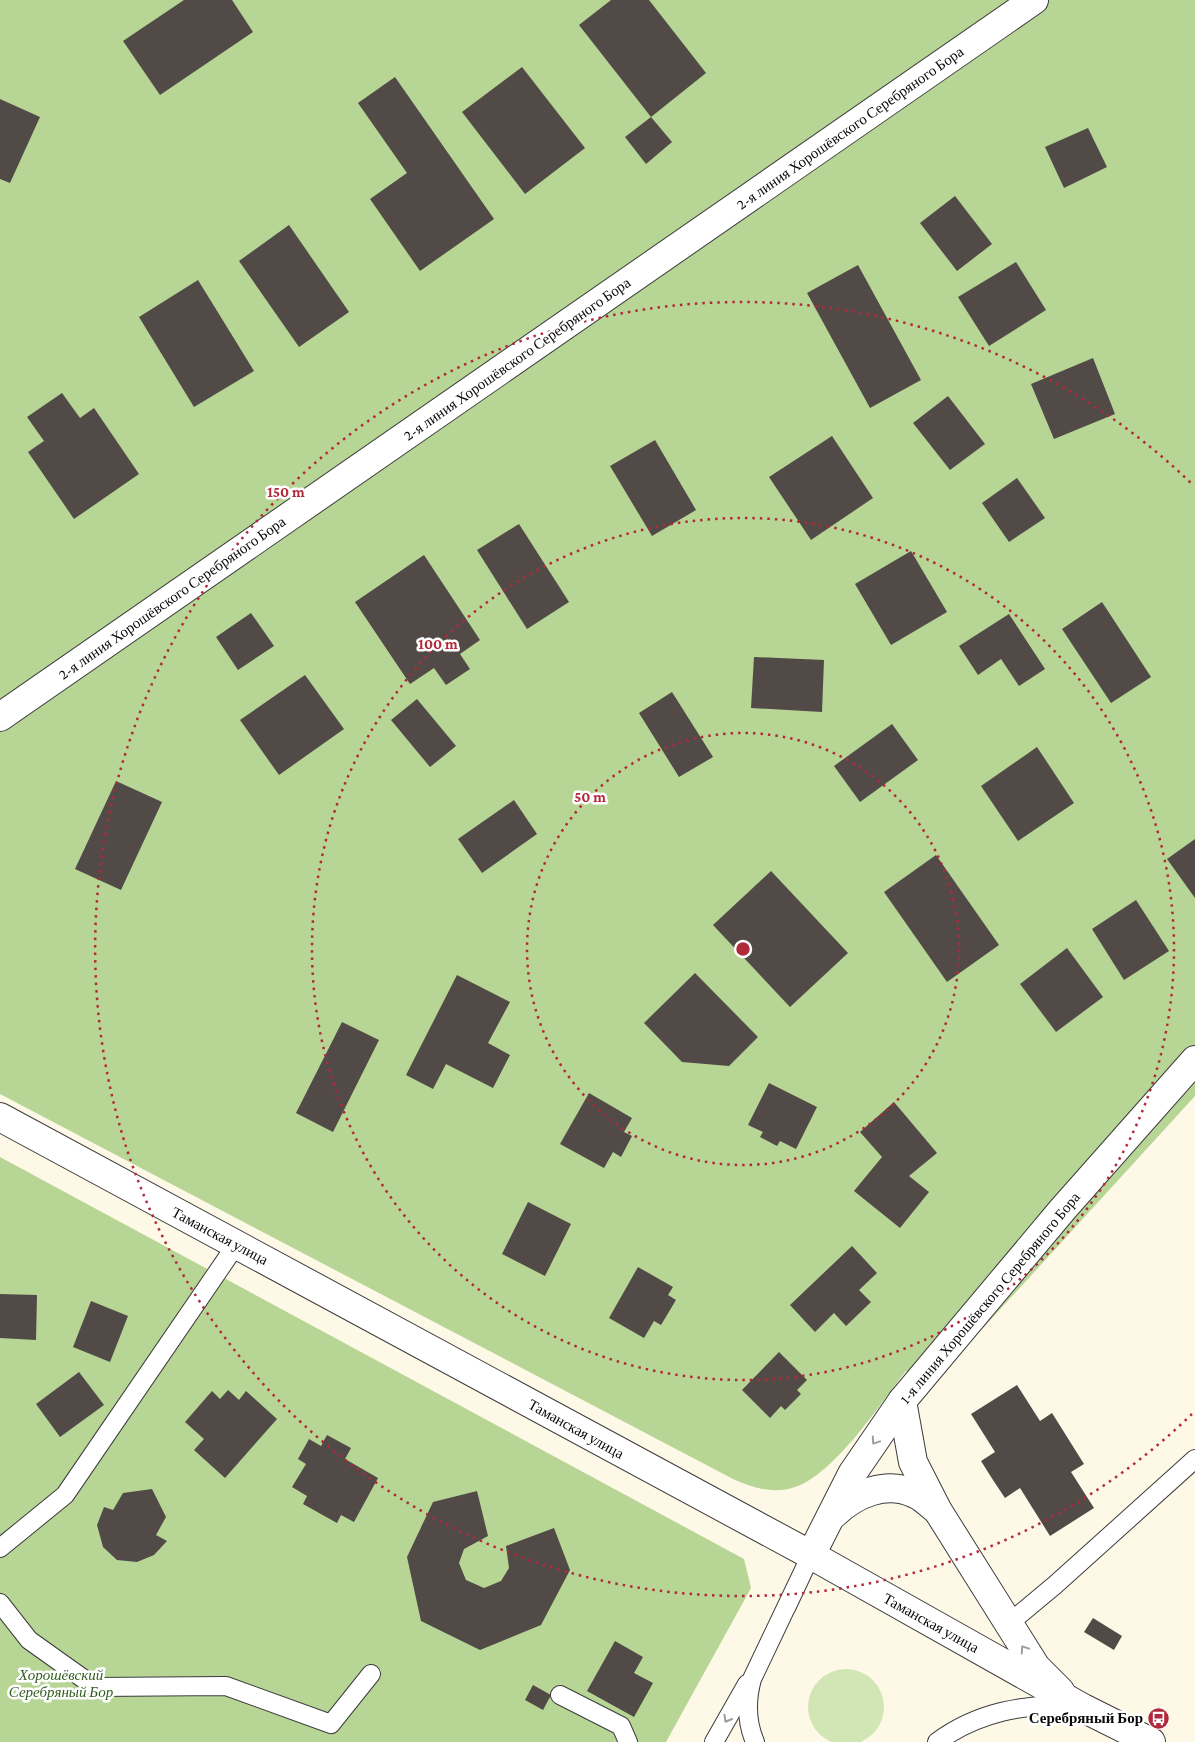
<svg xmlns="http://www.w3.org/2000/svg" width="1195" height="1742" viewBox="0 0 1195 1742" font-family="'Crimson Pro',serif">
	<style>
		.green { fill: #d2e5b4 }
		.forest { fill: #b7d594 }
		.building { fill: #514a47 }
		.lines { fill: none; stroke-linecap: round; stroke-linejoin: round }
		.service-casing { stroke: #3c3c3c; stroke-width: 20 }
		.minor-casing { stroke: #3c3c3c; stroke-width: 30 }
		.tertiary-casing { stroke: #3c3c3c; stroke-width: 30 }
		.service { stroke: #fff; stroke-width: 18 }
		.minor { stroke: #fff; stroke-width: 28 }
		.tertiary { stroke: #fff; stroke-width: 28 }
		.oneway { stroke: #9d9d9d }
		.ring { fill: none; stroke: #b12a3b; stroke-width: 2.5; stroke-dasharray: 2.5 5 }
		.labels { text-anchor: middle; dominant-baseline: central; stroke-width: 5; stroke-linejoin: round; paint-order: stroke }
		.street-label { font-size: 15px; fill: #090909; stroke: #fff }
		.park-label { font-size: 15px; font-style: italic; fill: #315d1e; stroke: #fff }
		.poi-label { font-size: 15px; font-weight: bold; fill: #090909; stroke: #fff; text-anchor: end }
		.centre { fill: #b12a3b; stroke: #fff; stroke-width: 2.5 }
		.ring-label { font-size: 15px; text-anchor: middle; font-weight: bold; fill: #b12a3b; stroke: #fff; stroke-width: 5; stroke-linejoin: round; paint-order: stroke }
	</style>
	<rect width="100%" height="100%" fill="#fef8e7"/>
	<circle class="green" cx="846" cy="1707" r="38"/>
	<g class="forest">
		<path d="M 0,0 L 1195,0 L 1195,1096 L 932,1384 L 906,1371 C 879,1405 833,1477 792,1488 C 771,1494 751,1487 733,1479 L 0,1094 Z"/>
		<polygon points="0,1157 744,1559 751,1588 666,1742 0,1742"/>
	</g>
	<g class="building">
		<polygon points="184,0 232,0 253,32 160,95 123,41"/>
		<polygon points="611,0 649,0 706,73 651,117 579,25"/>
		<polygon points="522,67 585,148 525,194 462,112"/>
		<polygon points="395,77 494,219 420,271 370,199 407,173 358,103"/>
		<polygon points="0,99 40,117 10,183 0,179"/>
		<polygon points="651,117 672,142 646,164 625,137"/>
		<polygon points="1088,128 1107,167 1064,188 1045,147"/>
		<polygon points="955,196 992,244 957,271 920,223"/>
		<polygon points="289,225 349,312 299,347 239,261"/>
		<polygon points="1016,262 1046,310 989,346 958,297"/>
		<polygon points="858,265 921,380 870,408 807,293"/>
		<polygon points="198,280 254,371 194,407 139,317"/>
		<polygon points="1093,358 1115,414 1054,439 1031,384"/>
		<polygon points="62,393 80,418 94,408 139,474 74,519 28,452 44,441 27,417"/>
		<polygon points="948,396 985,444 950,470 913,423"/>
		<polygon points="832,436 873,498 811,540 769,477"/>
		<polygon points="655,440 696,510 652,536 610,466"/>
		<polygon points="1017,478 1045,518 1009,542 982,503"/>
		<polygon points="519,524 569,602 527,629 477,550"/>
		<polygon points="911,551 947,612 891,645 855,584"/>
		<polygon points="424,555 480,640 460,654 470,669 446,685 434,668 410,684 355,602"/>
		<polygon points="1102,602 1151,677 1111,703 1062,629"/>
		<polygon points="251,613 274,646 238,670 216,637"/>
		<polygon points="1009,614 1045,669 1019,686 1001,659 978,675 959,646"/>
		<polygon points="754,657 824,660 822,712 751,708"/>
		<polygon points="305,675 344,729 279,775 240,720"/>
		<polygon points="672,692 713,757 679,777 639,713"/>
		<polygon points="417,699 456,746 430,767 391,720"/>
		<polygon points="892,724 918,760 860,802 834,766"/>
		<polygon points="1037,747 1074,803 1018,841 981,786"/>
		<polygon points="116,781 162,802 121,890 75,869"/>
		<polygon points="514,800 537,834 482,873 458,839"/>
		<polygon points="1195,839 1195,898 1167,859"/>
		<polygon points="936,855 999,945 947,982 884,892"/>
		<polygon points="771,871 848,953 790,1007 713,925"/>
		<polygon points="1136,900 1169,951 1124,980 1092,929"/>
		<polygon points="1067,948 1103,997 1056,1032 1020,984"/>
		<polygon points="695,973 758,1037 729,1066 682,1062 644,1023"/>
		<polygon points="457,975 510,1002 488,1043 510,1055 493,1088 446,1064 433,1089 406,1075"/>
		<polygon points="342,1022 379,1040 333,1132 296,1113"/>
		<polygon points="769,1083 817,1107 796,1149 780,1141 777,1146 760,1137 763,1132 748,1125"/>
		<polygon points="589,1093 632,1118 624,1132 632,1136 621,1157 613,1152 604,1168 560,1144"/>
		<polygon points="894,1102 937,1153 909,1176 929,1192 900,1228 854,1191 882,1157 860,1132"/>
		<polygon points="528,1202 571,1224 545,1276 502,1254"/>
		<polygon points="852,1246 877,1273 859,1290 871,1302 846,1326 834,1313 815,1332 790,1305"/>
		<polygon points="638,1267 673,1287 668,1295 676,1300 661,1325 654,1321 644,1338 609,1318"/>
		<polygon points="0,1294 37,1295 36,1340 0,1338"/>
		<polygon points="91,1301 128,1316 110,1362 73,1347"/>
		<polygon points="779,1352 807,1380 797,1390 801,1394 785,1410 781,1406 770,1418 742,1390"/>
		<polygon points="79,1372 104,1405 60,1437 36,1404"/>
		<polygon points="1017,1385 1040,1421 1052,1413 1084,1464 1071,1472 1094,1508 1050,1536 1020,1488 1005,1498 993,1480 981,1461 995,1452 971,1414"/>
		<polygon points="228,1390 239,1400 246,1391 277,1419 225,1478 194,1450 204,1439 185,1422 212,1391 220,1399"/>
		<polygon points="327,1435 351,1448 345,1459 378,1478 354,1522 341,1515 337,1523 303,1504 307,1496 292,1487 306,1464 298,1459 309,1439 321,1446"/>
		<polygon points="152,1489 166,1517 156,1535 167,1541 154,1555 137,1562 117,1560 103,1547 97,1525 104,1507 113,1510 123,1493"/>
		<polygon points="477,1491 488,1536 464,1549 459,1563 466,1580 484,1588 501,1581 509,1568 506,1546 554,1528 570,1570 541,1625 480,1650 421,1621 407,1557 433,1502"/>
		<polygon points="1093,1618 1122,1636 1114,1650 1084,1632"/>
		<polygon points="615,1641 643,1657 634,1673 653,1683 634,1717 587,1691"/>
		<polygon points="533,1685 551,1695 543,1710 525,1700"/>
	</g>
	<g class="lines">
		<defs>
			<g id="service">
				<polyline points="0,1548 65,1495 236,1245"/>
				<polyline points="0,1603 29,1640 95,1687 226,1686 331,1724 371,1674"/>
				<polyline points="1007,1625 1055,1585 1195,1459"/>
				<polyline points="560,1695 621,1726 628,1742"/>
				<polyline points="714,1742 747,1684"/>
				<path d="M 755,1742 C 746,1721 746,1701 752,1679 L 811,1555 L 786,1608"/>
				<path d="M 937,1742 C 976,1713 1026,1702 1074,1707"/>
			</g>
			<g id="minor">
				<polyline points="0,717 1034,0"/>
				<polyline points="0,1117 811,1555 852,1474 902,1401 1063,1209 1195,1060"/>
				<polyline points="902,1401 913,1462 938,1511 1036,1667 1060,1691"/>
				<path d="M 834,1514 C 855,1494 886,1480 915,1494 C 923,1497 930,1505 937,1510"/>
			</g>
			<polyline id="tertiary" points="811,1555 1083,1708 1151,1742"/>
		</defs>
		<use href="#service" class="service-casing"/>
		<use href="#minor" class="minor-casing"/>
		<use href="#tertiary" class="tertiary-casing"/>
		<use href="#service" class="service"/>
		<use href="#minor" class="minor"/>
		<use href="#tertiary" class="tertiary"/>
	</g>
	<defs><path id="oneway-chevron" d="M-2-3.5L2.5 0L-2 3.5" fill="none" stroke-width="1.6" stroke-linecap="round" stroke-linejoin="round" transform="scale(1.25)"/></defs>
	<g class="oneway">
		<use href="#oneway-chevron" transform="translate(875 1441) rotate(124)"/>
		<use href="#oneway-chevron" transform="translate(1024 1649) rotate(-124)"/>
		<use href="#oneway-chevron" transform="translate(727 1719) rotate(120)"/>
	</g>
	<g class="ring">
		<circle cx="743" cy="949" r="216"/>
		<circle cx="743" cy="949" r="431"/>
		<path d="M1192 1414A647 647 0 1 1 1192 484"/>
	</g>
	<defs>
		<symbol id="bus-disc" viewBox="-11 -11 22 22"><circle r="9.5" fill="#b12a3b" stroke="#fff"/><path d="M-5-6H5V4H4V6H2V4H-2V6H-4V4H-5ZM-3.5-4V0h7V-4ZM-3.5 1.2v1.5H-2V1.2ZM2 1.2v1.5H3.5V1.2Z" fill="#fff"/></symbol>
	</defs>
	<g fill-rule="evenodd">
		<use href="#bus-disc" x="1146" y="1706" width="25" height="25"/>
	</g>
	<g class="labels">
		<g class="street-label">
			<text transform="translate(850 128) rotate(-35)">2-я линия Хорошёвского Серебряного Бора</text>
			<text transform="translate(517 359) rotate(-35)">2-я линия Хорошёвского Серебряного Бора</text>
			<text transform="translate(172 598) rotate(-35)">2-я линия Хорошёвского Серебряного Бора</text>
			<text transform="translate(220 1236) rotate(28)">Таманская улица</text>
			<text transform="translate(990 1298) rotate(-50)">1-я линия Хорошёвского Серебряного Бора</text>
			<text transform="translate(576 1429) rotate(29)">Таманская улица</text>
			<text transform="translate(931 1623) rotate(29)">Таманская улица</text>
		</g>
		<g class="park-label">
			<text x="61" y="1675">Хорошёвский<tspan x="61" dy="17">Серебряный Бор</tspan></text>
		</g>
		<g class="poi-label">
			<text x="1143" y="1718">Серебряный Бор</text>
		</g>
	</g>
	<circle cx="743" cy="949" r="8" class="centre"/>
	<g class="ring-label">
		<text x="286" y="497">150 m</text>
		<text x="438" y="649">100 m</text>
		<text x="590" y="802">50 m</text>
	</g>
</svg>
